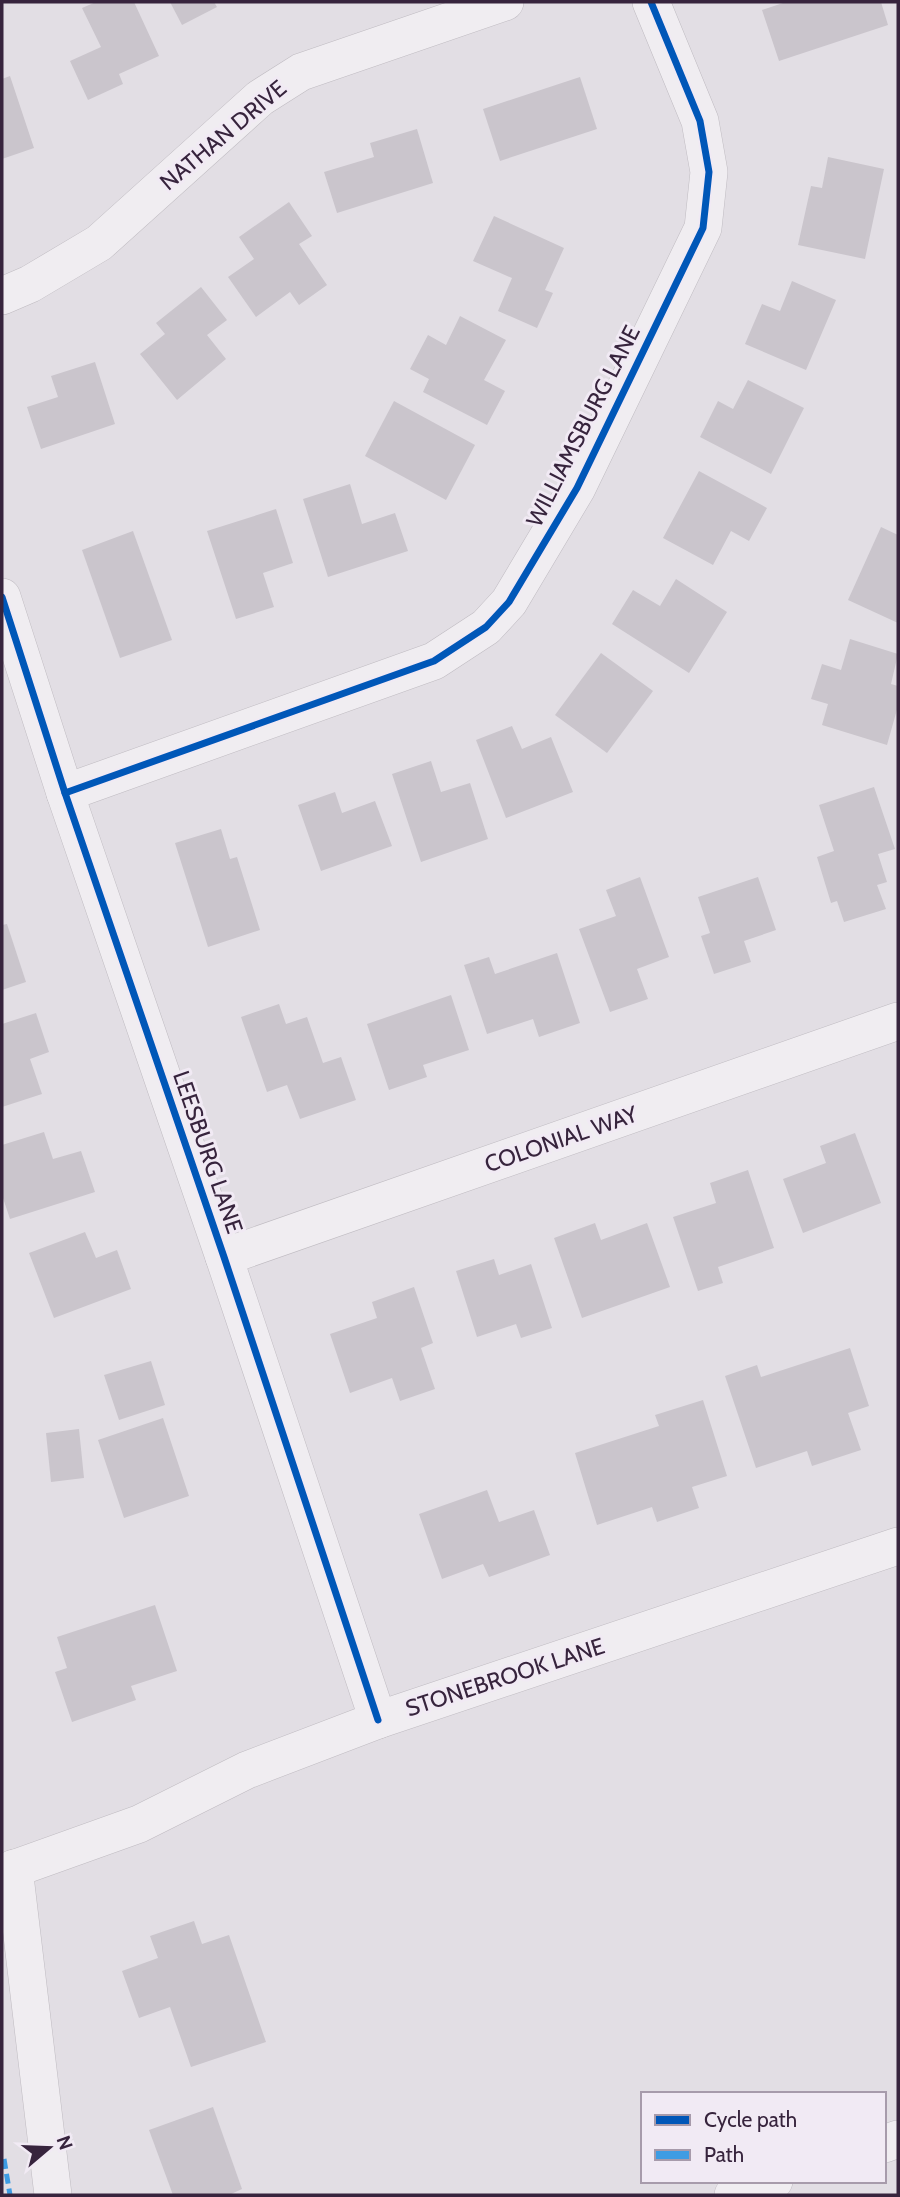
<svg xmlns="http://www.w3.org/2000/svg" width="900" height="2197" viewBox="0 0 900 2197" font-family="Cabin,sans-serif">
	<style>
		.building { fill: #cac5cc }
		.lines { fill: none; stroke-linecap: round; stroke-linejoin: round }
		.street-casing { stroke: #bfbbc1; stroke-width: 38 }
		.street { stroke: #f0edf1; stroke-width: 37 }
		.quiet { stroke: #3e9ce3; stroke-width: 5; stroke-dasharray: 10 5; stroke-linecap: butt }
		.cycleway-casing { stroke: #f1eaf4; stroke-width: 11 }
		.cycleway { stroke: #0057b8; stroke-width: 7 }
		.labels { text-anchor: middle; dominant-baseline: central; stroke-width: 6; stroke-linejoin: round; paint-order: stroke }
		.street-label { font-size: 23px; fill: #37243d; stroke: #f1eaf4 }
	</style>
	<rect width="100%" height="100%" fill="#e2dee4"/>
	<g class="building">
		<polygon points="96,2 134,2 159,56 119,74 123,84 88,100 70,61 101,47 82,8"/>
		<polygon points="170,2 214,2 217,7 182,25"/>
		<polygon points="786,2 881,2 888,25 779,61 762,10"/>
		<polygon points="10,76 34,148 2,159 2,79"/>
		<polygon points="580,77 597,129 500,161 483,109"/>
		<polygon points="417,129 433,183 337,213 324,172 374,157 370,143"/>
		<polygon points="828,157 884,169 865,259 798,245 811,186 822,188"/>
		<polygon points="289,202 312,236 299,244 327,285 299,305 290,292 256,317 228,277 254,259 239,237"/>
		<polygon points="494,216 564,248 545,290 553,293 537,328 498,311 512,278 473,261"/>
		<polygon points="792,281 836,300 806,370 745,344 762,304 780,311"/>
		<polygon points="201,287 227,320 207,335 226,359 177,400 140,354 165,334 156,323"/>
		<polygon points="460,316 506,340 484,380 505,391 487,425 423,392 429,379 410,369 428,335 446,345"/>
		<polygon points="95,362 115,424 41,449 27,407 58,397 51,376"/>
		<polygon points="748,380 804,408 771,474 700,437 718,401 733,409"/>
		<polygon points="394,401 475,445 446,500 365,456"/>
		<polygon points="699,471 767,508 749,541 731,531 713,565 663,538"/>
		<polygon points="350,484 362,524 395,513 408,551 328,577 303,499"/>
		<polygon points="276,509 293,563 263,573 274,607 236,619 207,531"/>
		<polygon points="881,527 898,535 898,623 848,600"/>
		<polygon points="133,531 172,640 120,658 82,550"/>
		<polygon points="676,579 727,612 689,673 612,624 633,590 660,606"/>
		<polygon points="850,639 898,654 891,684 898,686 898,706 887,745 822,725 828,704 811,699 822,664 841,670"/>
		<polygon points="601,653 653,691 607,753 555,715"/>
		<polygon points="512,726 522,749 551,737 573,792 506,818 476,740"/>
		<polygon points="431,761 441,792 470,783 488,839 421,862 392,774"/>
		<polygon points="874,787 895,849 878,854 887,882 877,885 886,909 844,922 837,901 831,903 817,857 834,851 819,805"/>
		<polygon points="335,792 342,813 375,801 392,846 321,871 298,805"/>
		<polygon points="221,829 230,859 237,857 260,930 208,947 175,843"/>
		<polygon points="640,877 669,957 637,969 648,999 610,1012 579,929 616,916 606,890"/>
		<polygon points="758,877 776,930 744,941 751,962 714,974 701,936 710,933 698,897"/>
		<polygon points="7,924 26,982 2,990 2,925"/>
		<polygon points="557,953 580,1023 539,1037 533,1019 487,1034 464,965 489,957 495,974"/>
		<polygon points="451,995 469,1050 423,1065 427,1077 389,1090 367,1024"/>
		<polygon points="279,1004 286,1024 307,1017 323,1063 341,1057 356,1100 300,1119 287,1085 267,1092 241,1017"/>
		<polygon points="36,1013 49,1052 30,1059 42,1094 2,1107 2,1024"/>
		<polygon points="44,1132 53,1159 81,1151 95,1192 10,1219 2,1195 2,1145"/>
		<polygon points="855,1133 881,1203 803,1233 783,1179 826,1163 820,1146"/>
		<polygon points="748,1170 774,1248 718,1267 723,1283 698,1291 673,1217 716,1203 710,1183"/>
		<polygon points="595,1223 601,1240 647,1223 670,1287 582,1318 554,1238"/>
		<polygon points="85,1232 96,1258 117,1250 131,1289 54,1318 29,1253"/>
		<polygon points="494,1259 499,1275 531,1264 552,1328 521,1338 516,1324 477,1337 456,1271"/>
		<polygon points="414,1287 433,1343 421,1348 435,1389 400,1401 392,1378 350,1393 330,1334 377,1318 372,1302"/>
		<polygon points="850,1348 869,1406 848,1413 861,1450 812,1466 807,1451 756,1468 725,1376 757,1365 761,1377"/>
		<polygon points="151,1361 165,1405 119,1420 104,1375"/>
		<polygon points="703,1400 727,1476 692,1487 699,1508 657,1522 652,1507 597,1525 575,1453 659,1426 655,1415"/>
		<polygon points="163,1418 189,1496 124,1518 98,1440"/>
		<polygon points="79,1429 84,1478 51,1482 46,1433"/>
		<polygon points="487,1490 499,1522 534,1510 550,1555 489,1577 483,1564 442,1579 419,1514"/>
		<polygon points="155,1605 177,1671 131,1686 136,1700 72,1722 55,1672 67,1668 57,1637"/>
		<polygon points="194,1921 202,1944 229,1935 266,2042 191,2067 170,2007 139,2018 122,1971 158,1958 150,1936"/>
		<polygon points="213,2107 242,2189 229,2195 173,2195 149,2130"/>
	</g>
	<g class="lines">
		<defs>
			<g id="street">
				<polyline points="2,296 30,284 99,243 260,98 301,72 505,2"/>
				<polyline points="2,597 65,793 224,1257 378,1720"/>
				<polyline points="65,793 434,661 486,627 509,602 577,488 703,228 709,172 700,121 651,2"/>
				<polyline points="224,1257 898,1021"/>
				<polyline points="14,1868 53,2195"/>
				<polyline points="2,1873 139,1824 247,1770 378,1720 898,1546"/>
				<polyline points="884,2144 898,2139"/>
				<polyline points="733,2195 774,2181"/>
			</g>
		</defs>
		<use href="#street" class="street-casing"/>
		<use href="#street" class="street"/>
		<polyline class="quiet" points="4,2159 10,2195"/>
		<defs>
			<g id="cycleway">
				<polyline points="2,597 65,793 224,1257 378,1720"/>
				<polyline points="65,793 434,661 486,627 509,602 577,488 703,228 709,172 700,121 651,2"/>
			</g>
		</defs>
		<use href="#cycleway" class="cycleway-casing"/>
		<use href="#cycleway" class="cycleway"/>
	</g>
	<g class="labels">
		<g class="street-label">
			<text transform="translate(223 135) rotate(-40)">NATHAN DRIVE</text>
			<text transform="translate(583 426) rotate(-63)">WILLIAMSBURG LANE</text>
			<text transform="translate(561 1139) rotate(-19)">COLONIAL WAY</text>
			<text transform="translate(208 1152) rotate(71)">LEESBURG LANE</text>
			<text transform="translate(505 1677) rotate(-18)">STONEBROOK LANE</text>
		</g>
	</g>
	<rect width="900" height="2197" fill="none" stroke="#37243d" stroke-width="7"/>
	<rect x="641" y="2092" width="245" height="91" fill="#f1eaf4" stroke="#a79bab" stroke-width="2"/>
	<rect x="655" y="2115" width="35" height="10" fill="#0057b8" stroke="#a79bab" stroke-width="2"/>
	<text x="704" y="2127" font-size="21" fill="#37243d">Cycle path</text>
	<rect x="655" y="2150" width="35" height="10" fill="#3e9ce3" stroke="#a79bab" stroke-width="2"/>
	<text x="704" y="2162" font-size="21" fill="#37243d">Path</text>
	<g transform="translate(49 2148) rotate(71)" stroke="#f1eaf4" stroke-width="5" paint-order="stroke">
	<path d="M0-5L12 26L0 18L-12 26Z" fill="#37243d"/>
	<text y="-10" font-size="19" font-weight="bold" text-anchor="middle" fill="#37243d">N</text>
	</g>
</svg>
